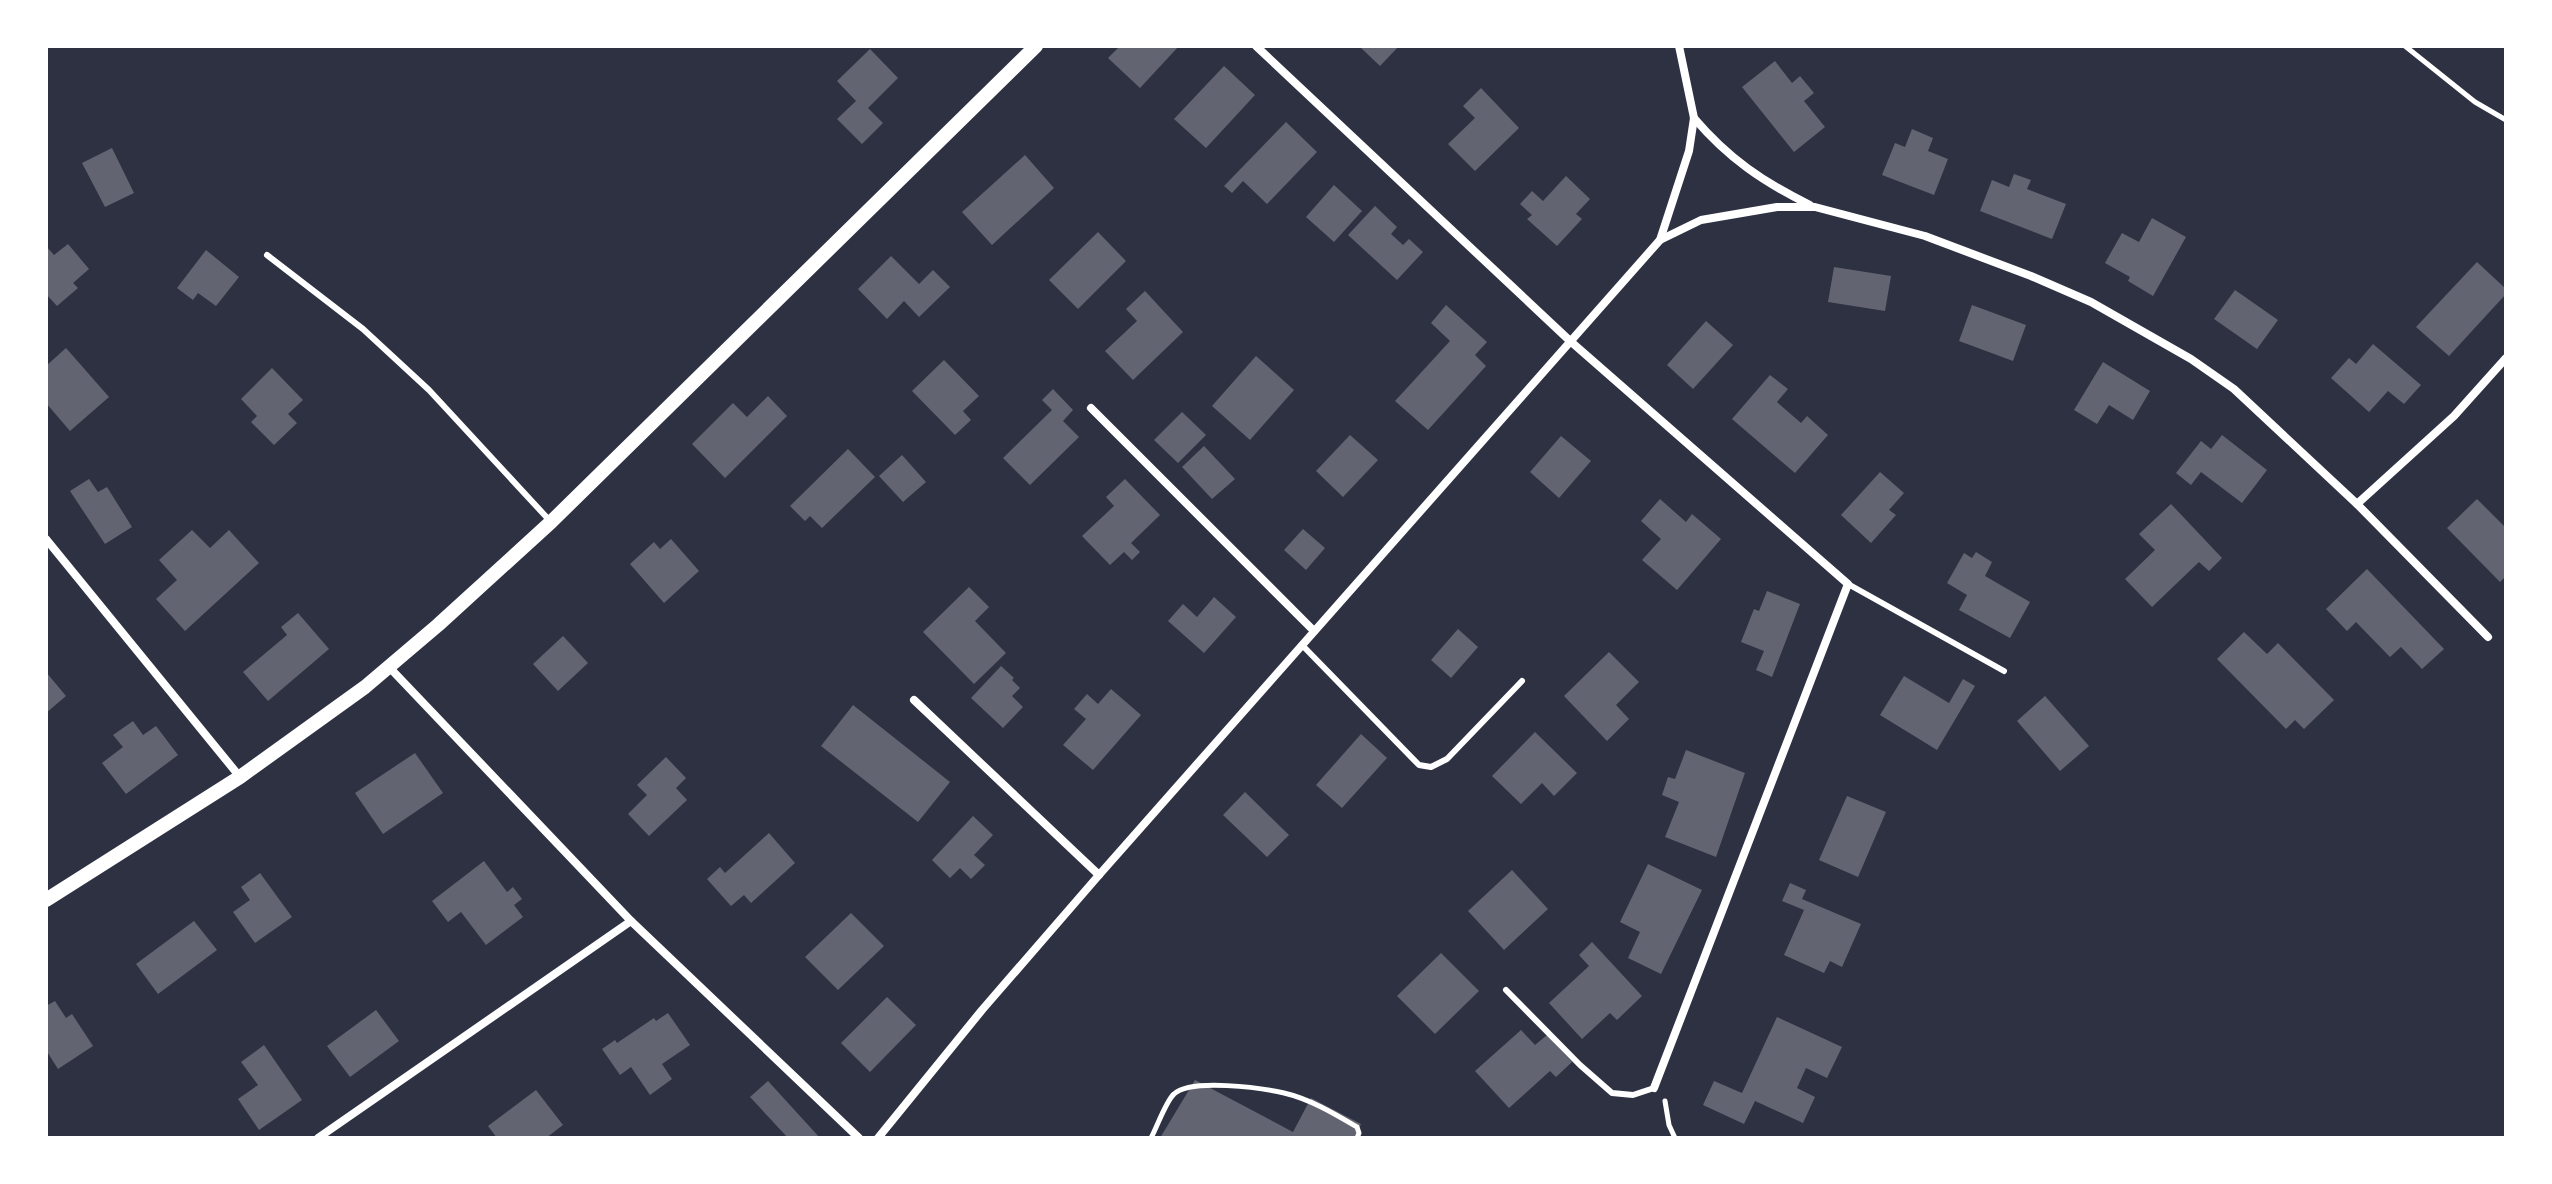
<svg xmlns="http://www.w3.org/2000/svg" width="2552" height="1184" viewBox="0 0 2552 1184" font-family="Lato,sans-serif">
	<style>
		.building { fill: #626471 }
		.lines { fill: none; stroke-linecap: round; stroke-linejoin: round }
		.path { stroke: #fff; stroke-width: 5 }
		.service { stroke: #fff; stroke-width: 6 }
		.minor { stroke: #fff; stroke-width: 8 }
		.tertiary { stroke: #fff; stroke-width: 14 }
	</style>
	<rect width="100%" height="100%" fill="#2d3142"/>
	<g class="building">
		<polygon points="1120,46 1179,46 1140,88 1108,58"/>
		<polygon points="1359,46 1399,46 1380,66"/>
		<polygon points="870,49 898,78 868,108 883,123 862,144 837,119 856,101 837,81"/>
		<polygon points="1775,61 1792,83 1800,76 1814,93 1804,101 1825,127 1794,152 1742,87"/>
		<polygon points="1224,66 1255,95 1206,148 1174,119"/>
		<polygon points="1481,88 1519,128 1475,171 1448,144 1475,118 1463,106"/>
		<polygon points="1286,122 1317,152 1267,204 1243,181 1232,193 1224,186"/>
		<polygon points="1912,129 1933,138 1928,151 1948,159 1934,195 1882,175 1895,143 1905,147"/>
		<polygon points="112,148 134,193 105,207 82,163"/>
		<polygon points="1025,155 1054,188 992,245 962,212"/>
		<polygon points="2014,174 2031,180 2027,189 2066,204 2052,239 1980,211 1992,180 2009,187"/>
		<polygon points="1566,176 1590,199 1576,214 1582,219 1557,246 1527,219 1532,215 1520,204 1532,191 1543,201"/>
		<polygon points="1334,185 1362,211 1334,242 1306,217"/>
		<polygon points="1375,206 1397,227 1391,234 1403,245 1409,239 1423,252 1397,280 1348,235"/>
		<polygon points="2152,218 2186,237 2153,296 2128,281 2130,277 2105,263 2122,233 2139,242"/>
		<polygon points="1098,232 1126,261 1078,309 1049,280"/>
		<polygon points="68,244 89,269 73,283 78,288 57,306 46,294 46,246 54,255"/>
		<polygon points="206,250 239,277 216,306 198,293 193,300 177,288"/>
		<polygon points="891,256 919,284 933,270 950,287 919,317 904,301 887,319 858,289"/>
		<polygon points="2477,262 2506,289 2506,294 2449,356 2416,327"/>
		<polygon points="1834,267 1891,276 1885,311 1828,302"/>
		<polygon points="2235,290 2278,320 2257,349 2214,319"/>
		<polygon points="1145,291 1183,332 1133,380 1105,351 1137,321 1126,309"/>
		<polygon points="1446,305 1487,342 1475,355 1486,366 1428,430 1395,401 1450,341 1431,323"/>
		<polygon points="1972,305 2026,325 2013,361 1959,341"/>
		<polygon points="1706,321 1733,345 1693,389 1667,365"/>
		<polygon points="2373,344 2421,385 2404,404 2388,391 2369,412 2331,378 2349,358 2356,364"/>
		<polygon points="66,348 109,397 70,431 46,403 46,366"/>
		<polygon points="1256,356 1294,390 1250,440 1212,406"/>
		<polygon points="944,360 979,396 963,411 971,420 955,435 912,391"/>
		<polygon points="2103,362 2150,391 2133,420 2109,405 2097,424 2074,410"/>
		<polygon points="272,368 303,400 288,414 297,423 274,445 251,422 257,416 241,399"/>
		<polygon points="1770,375 1788,389 1777,402 1801,423 1807,416 1828,435 1795,473 1732,419"/>
		<polygon points="1053,389 1073,410 1063,421 1079,437 1030,485 1003,458 1052,410 1042,400"/>
		<polygon points="768,396 787,416 725,478 692,444 733,403 747,417"/>
		<polygon points="1182,412 1206,435 1178,463 1154,440"/>
		<polygon points="1350,435 1378,460 1343,497 1316,471"/>
		<polygon points="2222,435 2267,470 2242,503 2201,472 2191,485 2176,473 2201,441 2211,449"/>
		<polygon points="1561,436 1591,461 1559,498 1530,472"/>
		<polygon points="1204,446 1235,479 1212,499 1182,467"/>
		<polygon points="848,449 875,477 822,528 810,516 805,521 790,506"/>
		<polygon points="902,455 926,482 903,502 879,476"/>
		<polygon points="1880,472 1904,493 1889,510 1896,515 1871,543 1841,515"/>
		<polygon points="89,479 98,492 107,487 132,527 105,544 70,491"/>
		<polygon points="1125,479 1160,515 1131,543 1140,552 1132,560 1124,552 1110,565 1082,536 1114,506 1106,497"/>
		<polygon points="1660,499 1686,522 1692,514 1721,539 1677,590 1642,560 1661,539 1641,521"/>
		<polygon points="2477,499 2506,528 2506,576 2500,582 2447,528"/>
		<polygon points="2171,504 2222,558 2209,571 2199,562 2152,607 2125,579 2155,550 2139,534"/>
		<polygon points="1303,529 1325,548 1306,570 1284,550"/>
		<polygon points="192,530 210,548 229,530 259,563 185,631 156,599 177,580 159,560"/>
		<polygon points="671,539 699,571 664,603 630,564 654,542 660,549"/>
		<polygon points="1976,552 1992,562 1985,576 2030,602 2010,638 1959,610 1967,595 1947,583 1964,553 1972,558"/>
		<polygon points="2367,569 2444,649 2422,669 2401,647 2390,657 2356,622 2347,631 2326,609"/>
		<polygon points="969,587 989,607 975,621 1006,653 974,684 923,632"/>
		<polygon points="1767,591 1800,604 1772,677 1756,670 1764,651 1741,642 1754,609 1759,611"/>
		<polygon points="1214,597 1236,617 1204,653 1168,621 1183,604 1197,617"/>
		<polygon points="298,613 329,649 268,701 243,672 287,635 281,627"/>
		<polygon points="1458,629 1478,647 1451,678 1431,660"/>
		<polygon points="2244,632 2267,654 2278,643 2334,700 2304,729 2295,720 2286,729 2217,659"/>
		<polygon points="563,636 588,663 558,691 533,664"/>
		<polygon points="1609,652 1639,682 1616,705 1629,719 1607,741 1564,696"/>
		<polygon points="1001,666 1014,678 1012,680 1020,688 1012,696 1023,707 1003,728 971,698"/>
		<polygon points="46,672 66,696 46,713"/>
		<polygon points="1904,676 1949,703 1963,679 1975,686 1937,750 1880,715"/>
		<polygon points="1111,689 1141,715 1093,770 1063,745 1086,719 1074,709 1087,694 1098,704"/>
		<polygon points="2045,696 2089,746 2060,771 2017,721"/>
		<polygon points="853,705 950,782 918,822 821,746"/>
		<polygon points="133,721 143,735 156,726 178,755 126,794 102,763 123,747 113,735"/>
		<polygon points="1535,732 1577,773 1554,796 1542,783 1521,804 1492,776"/>
		<polygon points="1361,734 1387,758 1342,808 1316,785"/>
		<polygon points="1686,750 1745,773 1716,857 1665,837 1679,802 1662,795 1668,777 1675,779"/>
		<polygon points="415,753 443,793 383,834 355,793"/>
		<polygon points="666,757 686,778 676,788 687,800 649,836 628,814 647,795 637,785"/>
		<polygon points="1245,792 1289,835 1267,857 1223,815"/>
		<polygon points="1847,796 1886,812 1858,877 1819,860"/>
		<polygon points="973,816 993,835 974,855 985,865 971,879 960,868 950,878 932,860"/>
		<polygon points="769,833 795,863 751,903 744,895 731,906 707,879 720,867 725,873"/>
		<polygon points="484,861 507,892 513,887 522,899 514,905 523,917 486,945 461,912 448,922 432,901"/>
		<polygon points="1648,864 1702,890 1661,974 1628,958 1640,932 1620,922"/>
		<polygon points="1512,870 1548,909 1504,950 1468,911"/>
		<polygon points="260,873 292,917 255,943 233,912 250,900 241,887"/>
		<polygon points="1790,883 1806,890 1802,899 1861,924 1842,967 1830,961 1824,973 1784,955 1804,910 1782,901"/>
		<polygon points="851,913 884,946 838,990 805,957"/>
		<polygon points="194,921 217,950 158,994 136,964"/>
		<polygon points="1592,942 1642,996 1617,1020 1610,1013 1582,1039 1549,1003 1589,966 1579,955"/>
		<polygon points="1441,953 1479,991 1435,1034 1397,996"/>
		<polygon points="887,997 916,1025 870,1072 841,1043"/>
		<polygon points="55,1001 66,1018 72,1014 93,1046 58,1069 46,1050 46,1006"/>
		<polygon points="376,1010 399,1041 350,1077 327,1046"/>
		<polygon points="668,1013 690,1045 662,1064 672,1079 650,1095 631,1067 620,1075 602,1049 615,1040 617,1043 654,1018 656,1021"/>
		<polygon points="1777,1017 1842,1047 1827,1078 1806,1068 1797,1088 1815,1097 1803,1123 1755,1101 1744,1124 1703,1105 1714,1081 1742,1093"/>
		<polygon points="1521,1030 1535,1045 1547,1035 1572,1062 1556,1077 1550,1071 1509,1108 1475,1071"/>
		<polygon points="264,1045 302,1100 259,1130 238,1099 258,1085 241,1062"/>
		<polygon points="1195,1080 1293,1132 1311,1098 1361,1124 1354,1138 1160,1138"/>
		<polygon points="768,1081 820,1138 788,1138 750,1097"/>
		<polygon points="536,1090 563,1125 546,1138 497,1138 488,1126"/>
	</g>
	<g class="lines">
		<g class="path">
			<polyline points="2405,46 2475,102 2506,120"/>
			<polyline points="1665,1101 1669,1125 1675,1138"/>
			<path d="M 1151,1138 C 1157,1127 1166,1101 1174,1094 C 1191,1078 1262,1088 1284,1093 C 1310,1099 1335,1114 1357,1127 L 1359,1133 L 1357,1138"/>
		</g>
		<g class="service">
			<polyline points="267,255 363,329 429,390 551,522"/>
			<polyline points="1848,584 2004,671"/>
			<polyline points="1302,645 1419,765 1431,767 1447,759 1522,681"/>
			<polyline points="1506,990 1580,1065 1612,1093 1633,1095 1654,1088"/>
		</g>
		<g class="minor">
			<polyline points="1256,46 1569,340 1848,584 1654,1088"/>
			<path d="M 1694,118 C 1728,158 1763,182 1810,205"/>
			<polyline points="1660,240 1701,220 1777,207 1815,207 1925,236 2031,276 2091,302 2191,359 2234,389 2357,504 2454,416 2506,358"/>
			<polyline points="1091,408 1314,631"/>
			<polyline points="2357,504 2488,637"/>
			<polyline points="46,539 240,777"/>
			<polyline points="389,667 631,921 859,1138"/>
			<polyline points="914,700 1099,875"/>
			<polyline points="318,1138 631,921"/>
			<polyline points="878,1138 982,1010 1099,875 1660,240 1689,151 1694,118 1679,46"/>
		</g>
		<polyline class="tertiary" points="46,900 240,777 365,687 438,625 551,522 1036,46"/>
	</g>
	<rect width="2552" height="1184" fill="none" stroke="#ffffff" stroke-width="96"/>
</svg>
